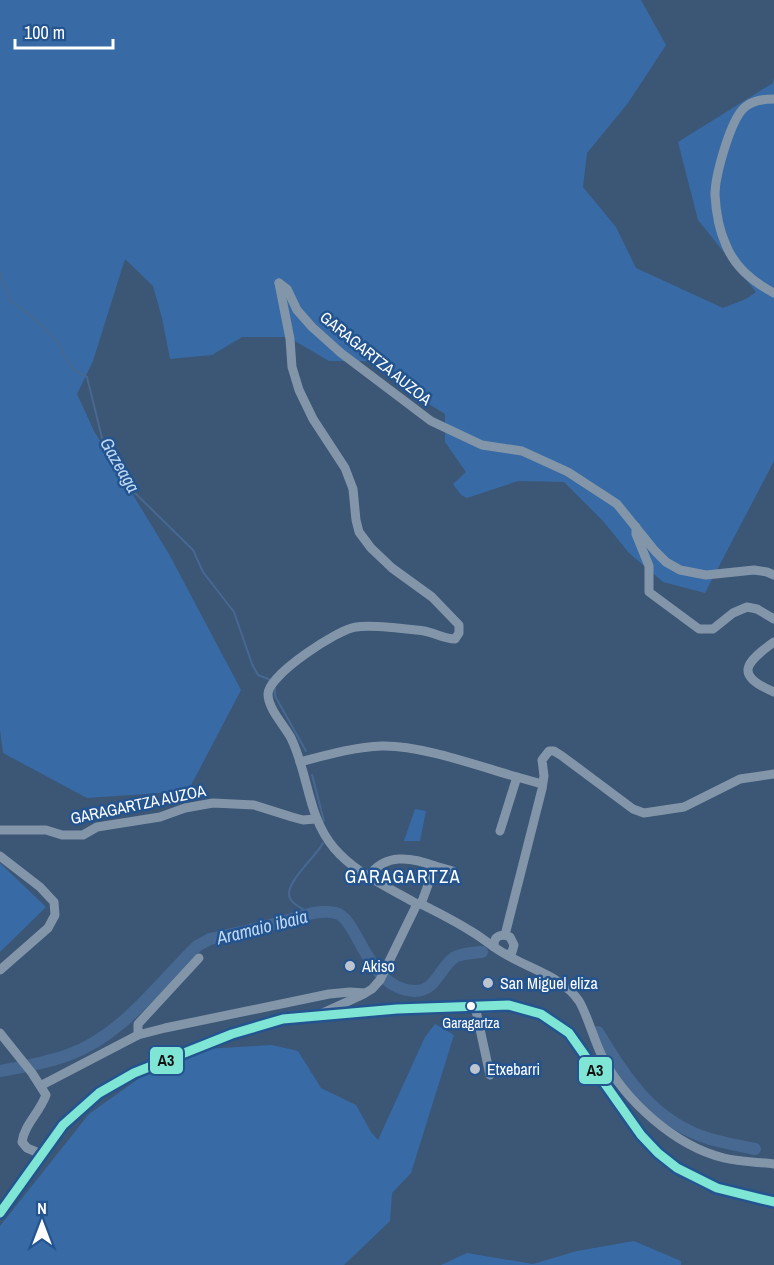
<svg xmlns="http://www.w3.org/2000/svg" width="774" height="1265" viewBox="0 0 774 1265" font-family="'Archivo Narrow',sans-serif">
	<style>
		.green { fill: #386ba5 }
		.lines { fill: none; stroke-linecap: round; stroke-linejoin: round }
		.stream { stroke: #466891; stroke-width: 2 }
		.river { stroke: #466891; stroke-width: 12 }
		.minor { stroke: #8396a9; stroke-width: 9 }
		.major { stroke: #8393a9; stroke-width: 10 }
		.bus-1-casing { stroke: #23548f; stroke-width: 14 }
		.bus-1 { stroke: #7fe5d4; stroke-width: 9 }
		.poi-dot { fill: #bbc4cf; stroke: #23548f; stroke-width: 2 }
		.bus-dot { fill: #fff; stroke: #23548f; stroke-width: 2 }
		.labels { text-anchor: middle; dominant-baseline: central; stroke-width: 5; stroke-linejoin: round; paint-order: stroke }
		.bus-label { font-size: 14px; fill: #fff; stroke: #23548f }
		.street-label { font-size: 16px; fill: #fff; stroke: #23548f }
		.poi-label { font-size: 16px; fill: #fff; stroke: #23548f; text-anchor: start }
		.water-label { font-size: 18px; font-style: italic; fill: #bfd8f3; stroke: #23548f }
		.neighbourhood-label { font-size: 18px; letter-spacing: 1.5px; fill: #fff; stroke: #23548f }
		.line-badge { stroke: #23548f; stroke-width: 2 }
		.pale-badge-label { font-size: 16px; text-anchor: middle; font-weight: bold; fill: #111 }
	</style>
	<rect width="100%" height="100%" fill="#3c5676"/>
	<g class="green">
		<polygon points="0,0 641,0 666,45 628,103 587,153 583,187 616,227 636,268 723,308 746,299 756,292 698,220 678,142 773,83 774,76 774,461 705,593 663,582 629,553 603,521 564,482 518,481 467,498 461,495 453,484 466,472 445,442 445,414 416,396 398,373 364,361 329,361 288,337 242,337 212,355 170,359 162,318 153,286 125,259 93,361 77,394 94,431 169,554 241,690 188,791 87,798 3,753 0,730"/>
		<polygon points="415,809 426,811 420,841 404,841"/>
		<polygon points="0,863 46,907 0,952"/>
		<polygon points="435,1024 454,1035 411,1173 392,1193 390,1221 344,1265 0,1265 0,1226 89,1114 148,1072 204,1049 272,1045 298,1051 321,1088 356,1105 371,1132 378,1140 425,1037"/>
		<polygon points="634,1241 681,1261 681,1265 441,1265 467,1253 533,1264 577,1251"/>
	</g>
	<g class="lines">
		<g class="stream">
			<polyline points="0,272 9,299 37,321 58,343 69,364 74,370 87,377 103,442 117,465 124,469 135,493 193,550 203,572 234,612 252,664 258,675 271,680"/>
			<polyline points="275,687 275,696 306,751"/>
			<polyline points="312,775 324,821"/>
			<path d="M 311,914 C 305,910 295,906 291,900 C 280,886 317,856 323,843"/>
		</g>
		<g class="river">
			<path d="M 598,1032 C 626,1079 654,1122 710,1139 C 725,1143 740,1146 755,1149"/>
			<path d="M 0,1071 C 23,1067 46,1063 68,1055 C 122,1036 157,985 197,946 L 210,939 C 234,934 258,928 282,922 C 298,918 319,908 336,913 C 359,919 366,988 414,991 C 436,992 440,966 455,957 C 463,953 473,953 482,952"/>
		</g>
		<g class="minor">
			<path d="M 774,99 C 763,99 752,100 744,108 C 730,121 715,176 715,195 C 716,212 719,230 726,245 C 735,268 753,282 774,293"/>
			<path d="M 279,283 L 290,339 L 292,367 L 299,390 L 313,419 L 345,468 L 353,489 L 356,520 L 359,532 L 371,548 L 392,568 L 432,597 L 459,625 L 459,633 L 455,639 C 444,639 435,633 424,631 C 407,629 373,624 356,627 C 338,629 268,675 268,694 C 268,709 284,725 291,738 C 309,775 307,816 334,848 C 356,874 388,887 417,904 L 421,904 C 437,912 453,920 469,930 C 482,937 493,948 507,955 C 530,969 563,977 579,1001 C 587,1014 594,1040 602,1056 C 625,1101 675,1146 724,1158 C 740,1162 758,1162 774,1164"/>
			<polyline points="279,283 287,289 297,310 312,327 341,353 431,421 482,445 522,451 568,472 617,504 655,551 666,562 680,570 706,575 754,570 767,572 774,575"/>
			<polyline points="636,527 636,534 649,566 649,592 699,629 713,629 733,613 747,607 757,609 774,619"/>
			<path d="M 774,642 C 745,663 734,675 774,692"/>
			<path d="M 300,762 C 327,755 354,747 382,746 C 421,745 478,766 517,777"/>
			<polyline points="0,830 46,830 62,835 83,835 97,827 160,817 185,808 213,803 254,805 292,817 303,820 316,819"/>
			<polyline points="500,831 517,777 542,784"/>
			<polyline points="0,856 40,887 54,902 55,915 48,928 0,970"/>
			<polyline points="435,866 453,871"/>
			<path d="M 369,876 C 385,853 411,857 435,866 L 421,904"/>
			<polyline points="505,935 542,789 544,776 542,760 549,751 554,751 562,756 633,809 644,813 684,807 740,779 774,774"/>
			<path d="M 494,947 C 493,936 501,933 510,937 L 514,945 L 512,952 L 507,955"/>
			<polyline points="475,1006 490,1075"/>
			<polyline points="318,1015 362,995 372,989 380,980 417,904"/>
			<path d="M 0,1033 L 32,1073 L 46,1095 C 40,1112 24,1125 22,1142 L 27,1148 L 41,1154"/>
			<polyline points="138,1035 138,1024 199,958"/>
			<polyline points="42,1085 138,1035 165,1028 329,994 350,992 365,993"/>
		</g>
		<path class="major" d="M 0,1213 L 63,1125 L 81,1107 L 99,1093 L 134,1073 L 232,1034 L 283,1019 L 397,1009 L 509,1005 C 533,1008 551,1017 569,1033 C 608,1084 637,1152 699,1181 C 723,1193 748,1196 774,1202"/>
		<defs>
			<polyline id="bus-1" points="0,1213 63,1125 99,1093 134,1073 232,1034 283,1019 397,1009 509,1005 541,1014 569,1033 641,1135 658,1153 677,1168 717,1188 774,1202"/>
		</defs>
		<use href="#bus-1" class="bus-1-casing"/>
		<use href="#bus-1" class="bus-1"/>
	</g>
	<g class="poi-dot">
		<circle cx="350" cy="966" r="6"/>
		<circle cx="488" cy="983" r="6"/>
		<circle cx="475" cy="1069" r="6"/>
	</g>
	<circle class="bus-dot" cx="471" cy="1006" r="5"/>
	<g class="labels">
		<g class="bus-label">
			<text x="471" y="1023">Garagartza</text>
		</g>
		<g class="street-label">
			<text transform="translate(376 358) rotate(39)">GARAGARTZA AUZOA</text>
			<text transform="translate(138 804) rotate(-12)">GARAGARTZA AUZOA</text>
		</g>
		<g class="poi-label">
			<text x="362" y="966">Akiso</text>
			<text x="500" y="983">San Miguel eliza</text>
			<text x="487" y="1069">Etxebarri</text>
		</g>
		<g class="water-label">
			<text transform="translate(120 465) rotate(60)">Gazeaga</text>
			<text transform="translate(262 927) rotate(-14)">Aramaio ibaia</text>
		</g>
		<g class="neighbourhood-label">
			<text x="403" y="876">GARAGARTZA</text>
		</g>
	</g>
	<g class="line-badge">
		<rect x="149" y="1046" width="35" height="29" rx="6" fill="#7fe5d4"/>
		<rect x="578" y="1056" width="35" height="29" rx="6" fill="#7fe5d4"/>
	</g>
	<g class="pale-badge-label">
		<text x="166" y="1066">A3</text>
		<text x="595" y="1076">A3</text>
	</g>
	<g transform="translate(42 1223)" stroke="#23548f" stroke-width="4.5" paint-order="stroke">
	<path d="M0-4.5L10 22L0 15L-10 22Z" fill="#ffffff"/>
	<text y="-9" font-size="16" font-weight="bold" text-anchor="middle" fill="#ffffff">N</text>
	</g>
	<path d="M15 39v9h98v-9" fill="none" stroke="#ffffff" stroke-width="3"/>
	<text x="24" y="39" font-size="18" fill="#ffffff" stroke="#23548f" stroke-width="4.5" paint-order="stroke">100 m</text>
</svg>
